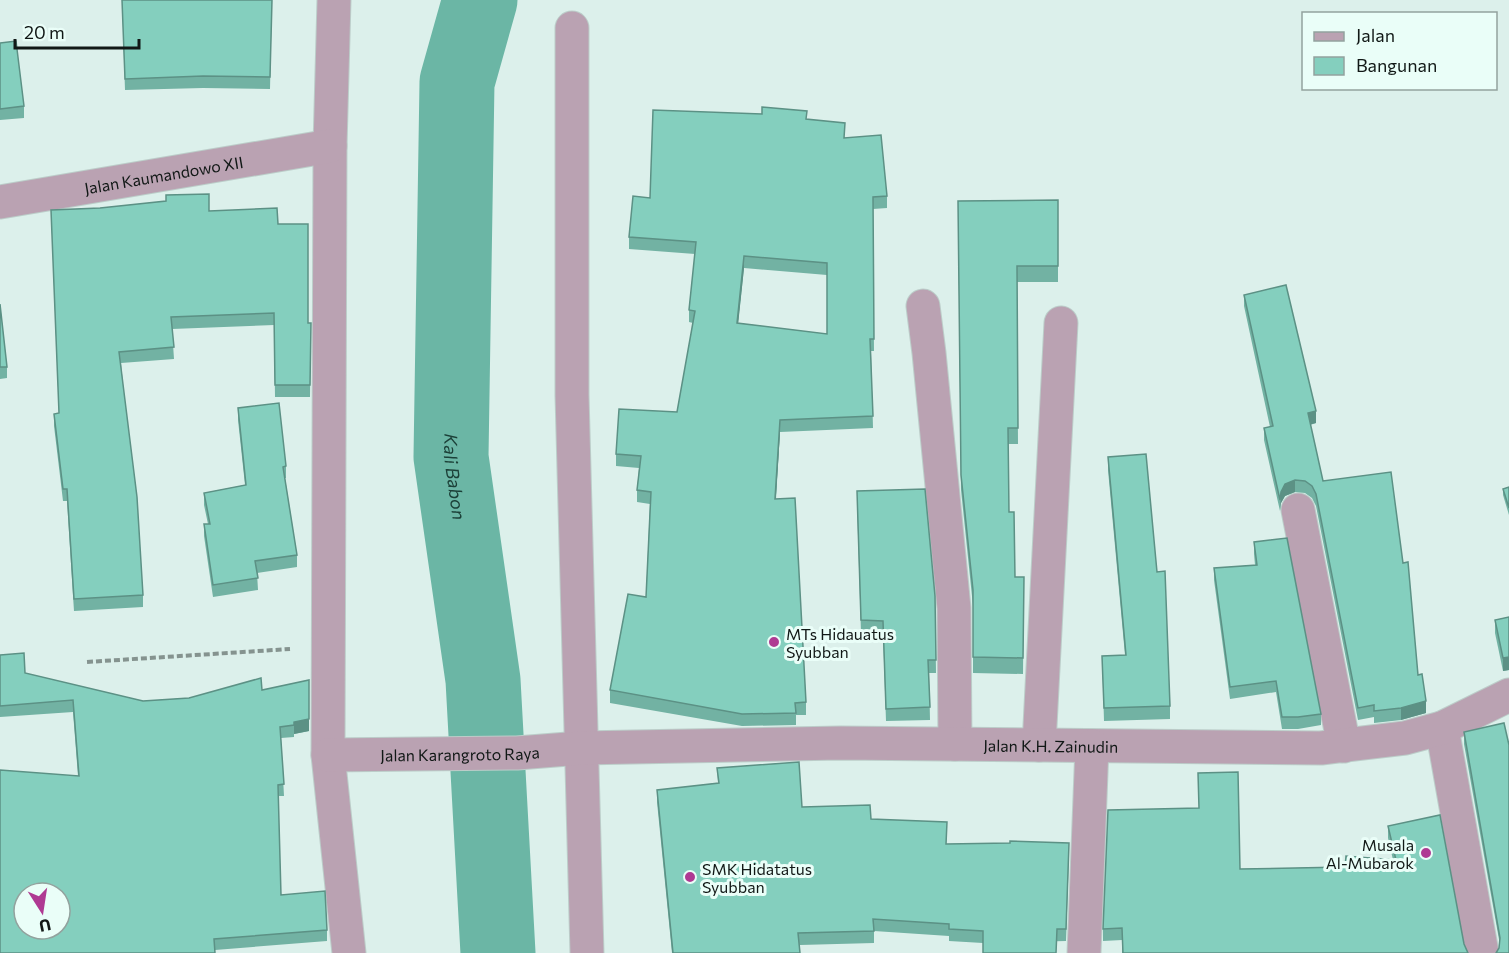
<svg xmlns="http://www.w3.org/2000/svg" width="1509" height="953" viewBox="0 0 1509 953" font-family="Commissioner,sans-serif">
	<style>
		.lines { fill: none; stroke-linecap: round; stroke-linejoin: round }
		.river { stroke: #6bb6a5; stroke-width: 75 }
		.street-casing { stroke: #bccdc9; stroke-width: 35 }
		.path { stroke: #85938f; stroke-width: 4; stroke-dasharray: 6 3; stroke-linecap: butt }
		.street { stroke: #baa2b2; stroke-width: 33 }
		.wall { fill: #72b2a3; fill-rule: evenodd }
		.shaded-wall { fill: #5c9185 }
		.building { fill: #84cfbe; stroke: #5c9185; stroke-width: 1.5; fill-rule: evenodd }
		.poi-dot { fill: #af3a93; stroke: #eafef8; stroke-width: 2 }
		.labels { text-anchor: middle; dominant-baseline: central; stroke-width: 6; stroke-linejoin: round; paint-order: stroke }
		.street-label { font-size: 16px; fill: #111816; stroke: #eafef8 }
		.poi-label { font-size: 16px; fill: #111816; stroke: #eafef8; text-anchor: start }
		.water-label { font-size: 18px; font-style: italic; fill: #1c4038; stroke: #eafef8 }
	</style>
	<rect width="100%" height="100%" fill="#dcf0eb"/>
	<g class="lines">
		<path class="river" id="s1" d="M 480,0 L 457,82 L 451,457 L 483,680 L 498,953"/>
		<defs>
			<g id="street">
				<polyline points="334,0 330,146 328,755 349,953"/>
				<polyline points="572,28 572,395 587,953"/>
				<path id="s2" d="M 0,202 L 330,146"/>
				<polyline points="923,306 929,353 954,608 955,744"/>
				<polyline points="1298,510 1344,746"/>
				<polyline points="1442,728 1482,953"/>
				<polyline points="1039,745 1061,323"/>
				<path id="s3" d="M 328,755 L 517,753 L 581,748 L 840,743 L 1321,748 L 1405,738 L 1442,728 L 1509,695"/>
				<polyline points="1084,953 1092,746"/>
			</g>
		</defs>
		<use href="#street" class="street-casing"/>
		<polyline class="path" points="87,662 290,649"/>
		<use href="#street" class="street"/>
	</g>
	<g class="wall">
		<polygon points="122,0 272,0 270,89 203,88 125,90"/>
		<polygon points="0,43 24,106 24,118 0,120"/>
		<path d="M 807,119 L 845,138 L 887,196 L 887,208 L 873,209 L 874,351 L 871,351 L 873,428 L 780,432 L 776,499 L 806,702 L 806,715 L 796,715 L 796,725 L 742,726 L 610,703 L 610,690 L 646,597 L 650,504 L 637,502 L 637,490 L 639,468 L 616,466 L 616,454 L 677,412 L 693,323 L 689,322 L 689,310 L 695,254 L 629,249 L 629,237 L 650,198 ZM 744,268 L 827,275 L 827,334 L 738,323 Z"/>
		<polygon points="1058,200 1058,282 1017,282 1018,444 1008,444 1009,512 1015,577 1024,577 1023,674 973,673 973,606 961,490 958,201"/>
		<polygon points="51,210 209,211 278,224 308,323 311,323 310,397 275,397 274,325 172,329 174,359 121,363 143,595 143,607 74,611 67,501 63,501 54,426 54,414 59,413"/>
		<polygon points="1244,295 1316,423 1310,425 1323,481 1418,675 1426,713 1401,720 1374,723 1374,717 1358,720 1316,506 1312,498 1305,493 1295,492 1285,496 1281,503 1280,511 1264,440 1264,428 1270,427 1244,306"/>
		<polygon points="0,304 7,367 7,378 0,379"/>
		<polygon points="238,408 286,466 286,478 285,478 297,555 297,567 257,573 258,590 213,597 204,536 204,524 208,524 204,505 204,493 245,485 238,420"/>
		<polygon points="1108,457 1157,572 1170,706 1170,719 1104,721 1102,656 1125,655 1108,470"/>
		<polygon points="1509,487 1509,515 1503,495 1503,489"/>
		<polygon points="857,503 935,596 936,673 929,673 930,720 886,721 883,633 861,633"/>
		<polygon points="1254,542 1321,714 1321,725 1298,729 1282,729 1276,692 1230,699 1214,580 1214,568 1255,565 1254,554"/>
		<polygon points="1509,617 1509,670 1503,671 1495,633 1495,620"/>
		<polygon points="0,655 25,673 143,701 189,698 262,690 309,680 309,731 294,734 294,737 281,738 284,796 278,796 281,895 327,930 327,941 215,950 78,776 73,712 0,717"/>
		<polygon points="1464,732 1509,953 1499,948 1500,945 1464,744"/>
		<polygon points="717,768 802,807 871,819 947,834 946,844 1069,855 1066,941 983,943 949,941 949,936 874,931 874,943 800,945 800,953 672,953 657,802 657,790 718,783"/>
		<polygon points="1388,826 1464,944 1468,953 1122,953 1122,940 1103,941 1103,929 1240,869 1345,867 1393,860 1388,838"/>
	</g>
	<g class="shaded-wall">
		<polygon points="744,256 744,268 737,335 737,323"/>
		<polygon points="1316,411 1316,423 1308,425 1308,413"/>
		<polygon points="780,420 780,432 775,511 775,499"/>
		<polygon points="1295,480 1295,492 1285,496 1281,503 1280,511 1281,492 1285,484"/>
		<polygon points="1509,657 1509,670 1503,671 1503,658"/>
		<polygon points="1426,701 1426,713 1401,720 1401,708"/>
		<polygon points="309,719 309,731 294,734 294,722"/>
	</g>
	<g class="building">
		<polygon points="122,0 272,0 270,77 203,76 125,79"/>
		<polygon points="16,41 24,106 0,109 0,43"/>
		<path d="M 762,107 L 807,111 L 806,119 L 845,123 L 844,138 L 881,135 L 887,196 L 873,197 L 874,339 L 870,339 L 873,416 L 780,420 L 775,499 L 795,498 L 806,702 L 795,703 L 796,713 L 742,714 L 610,690 L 628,594 L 646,597 L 651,492 L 637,490 L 641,456 L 616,454 L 619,409 L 677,412 L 695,311 L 689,310 L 696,242 L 629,237 L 633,196 L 650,198 L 653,110 L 762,114 ZM 744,256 L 827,263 L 827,334 L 737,323 Z"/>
		<polygon points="209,194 209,211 277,208 278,224 308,224 308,323 311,323 310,385 275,385 274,313 171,317 174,347 119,352 137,497 143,595 74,599 67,489 63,489 54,414 59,413 51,210 100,208 166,201 166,195"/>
		<polygon points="1058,200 1058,266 1017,266 1018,428 1008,428 1009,512 1014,512 1015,577 1024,577 1023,658 973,657 973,590 961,475 958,201"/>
		<polygon points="1286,285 1316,411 1308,413 1323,481 1391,472 1403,563 1408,562 1418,675 1422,674 1426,701 1401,708 1374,711 1374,705 1358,708 1316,494 1312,486 1305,481 1295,480 1285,484 1281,492 1280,500 1264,428 1273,426 1244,295"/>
		<polygon points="0,304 7,367 0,367"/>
		<polygon points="279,403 286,466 283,467 297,555 255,561 258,578 213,585 204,524 210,524 204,493 246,485 238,408"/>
		<polygon points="1146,454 1157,572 1165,571 1170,706 1104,708 1102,656 1126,655 1108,457"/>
		<polygon points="1509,487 1509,508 1503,489"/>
		<polygon points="925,489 935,596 936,660 928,660 930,707 886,709 883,621 861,620 857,491"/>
		<polygon points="1287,538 1321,714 1298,717 1282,717 1276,681 1230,687 1214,568 1257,565 1254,542"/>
		<polygon points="1509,617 1509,657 1503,658 1495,620"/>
		<path d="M 24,653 L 25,673 L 143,701 L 189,698 L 261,678 L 262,690 L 309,680 L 309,719 L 294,722 L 294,725 L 280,727 L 284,784 L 278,785 L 281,895 L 325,891 L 327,930 L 214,939 L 215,953 L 0,953 L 0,770 L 79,776 L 73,700 L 0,706 L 0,655 ZM 24,893 L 60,893 L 60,929 L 24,929 Z"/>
		<polygon points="1504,723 1509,745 1509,953 1496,953 1499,948 1500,938 1464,732"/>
		<polygon points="799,762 802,807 870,805 871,819 947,822 946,844 1010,843 1010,841 1069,843 1066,929 1057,929 1056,953 983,953 983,931 949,929 949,924 873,919 874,931 798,933 800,953 673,953 657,790 719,783 717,768"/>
		<polygon points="1238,772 1240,869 1345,867 1346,856 1396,860 1388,826 1440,815 1464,944 1468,953 1123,953 1122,928 1103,929 1108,810 1199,808 1198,773"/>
	</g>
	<g class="poi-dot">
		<circle cx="774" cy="642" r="6"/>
		<circle cx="1426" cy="853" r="6"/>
		<circle cx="690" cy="877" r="6"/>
	</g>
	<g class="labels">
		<g class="street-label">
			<text stroke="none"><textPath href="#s2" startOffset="166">Jalan Kaumandowo XII</textPath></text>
			<text stroke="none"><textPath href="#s3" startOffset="723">Jalan K.H. Zainudin</textPath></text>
			<text stroke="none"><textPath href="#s3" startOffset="132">Jalan Karangroto Raya</textPath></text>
		</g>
		<g class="poi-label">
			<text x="786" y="633">MTs Hidauatus<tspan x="786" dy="18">Syubban</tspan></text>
			<text x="1414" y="844" text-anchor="end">Musala<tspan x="1414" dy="18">Al-Mubarok</tspan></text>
			<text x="702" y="868">SMK Hidatatus<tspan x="702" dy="18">Syubban</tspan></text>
		</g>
		<g class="water-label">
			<text stroke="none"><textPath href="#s1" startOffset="480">Kali Babon</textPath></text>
		</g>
	</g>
	<rect x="1302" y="12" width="195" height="78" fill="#eafef8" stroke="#93a29e" stroke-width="1.5"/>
	<rect x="1314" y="32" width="30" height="9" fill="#baa2b2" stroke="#93a29e" stroke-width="1.5"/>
	<text x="1356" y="42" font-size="18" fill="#111816">Jalan</text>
	<rect x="1314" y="57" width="30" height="18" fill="#84cfbe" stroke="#93a29e" stroke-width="1.5"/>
	<text x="1356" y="72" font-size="18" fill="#111816">Bangunan</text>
	<g transform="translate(42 911) rotate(168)"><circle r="28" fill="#eafef8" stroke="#93a29e" stroke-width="1.5"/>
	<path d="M0-4.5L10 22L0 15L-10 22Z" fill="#af3a93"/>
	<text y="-9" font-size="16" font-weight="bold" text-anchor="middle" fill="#111816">U</text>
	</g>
	<path d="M15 39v9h124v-9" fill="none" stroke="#111816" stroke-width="3"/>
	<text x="24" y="39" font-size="18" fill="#111816" stroke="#eafef8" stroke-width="4.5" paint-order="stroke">20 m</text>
</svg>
